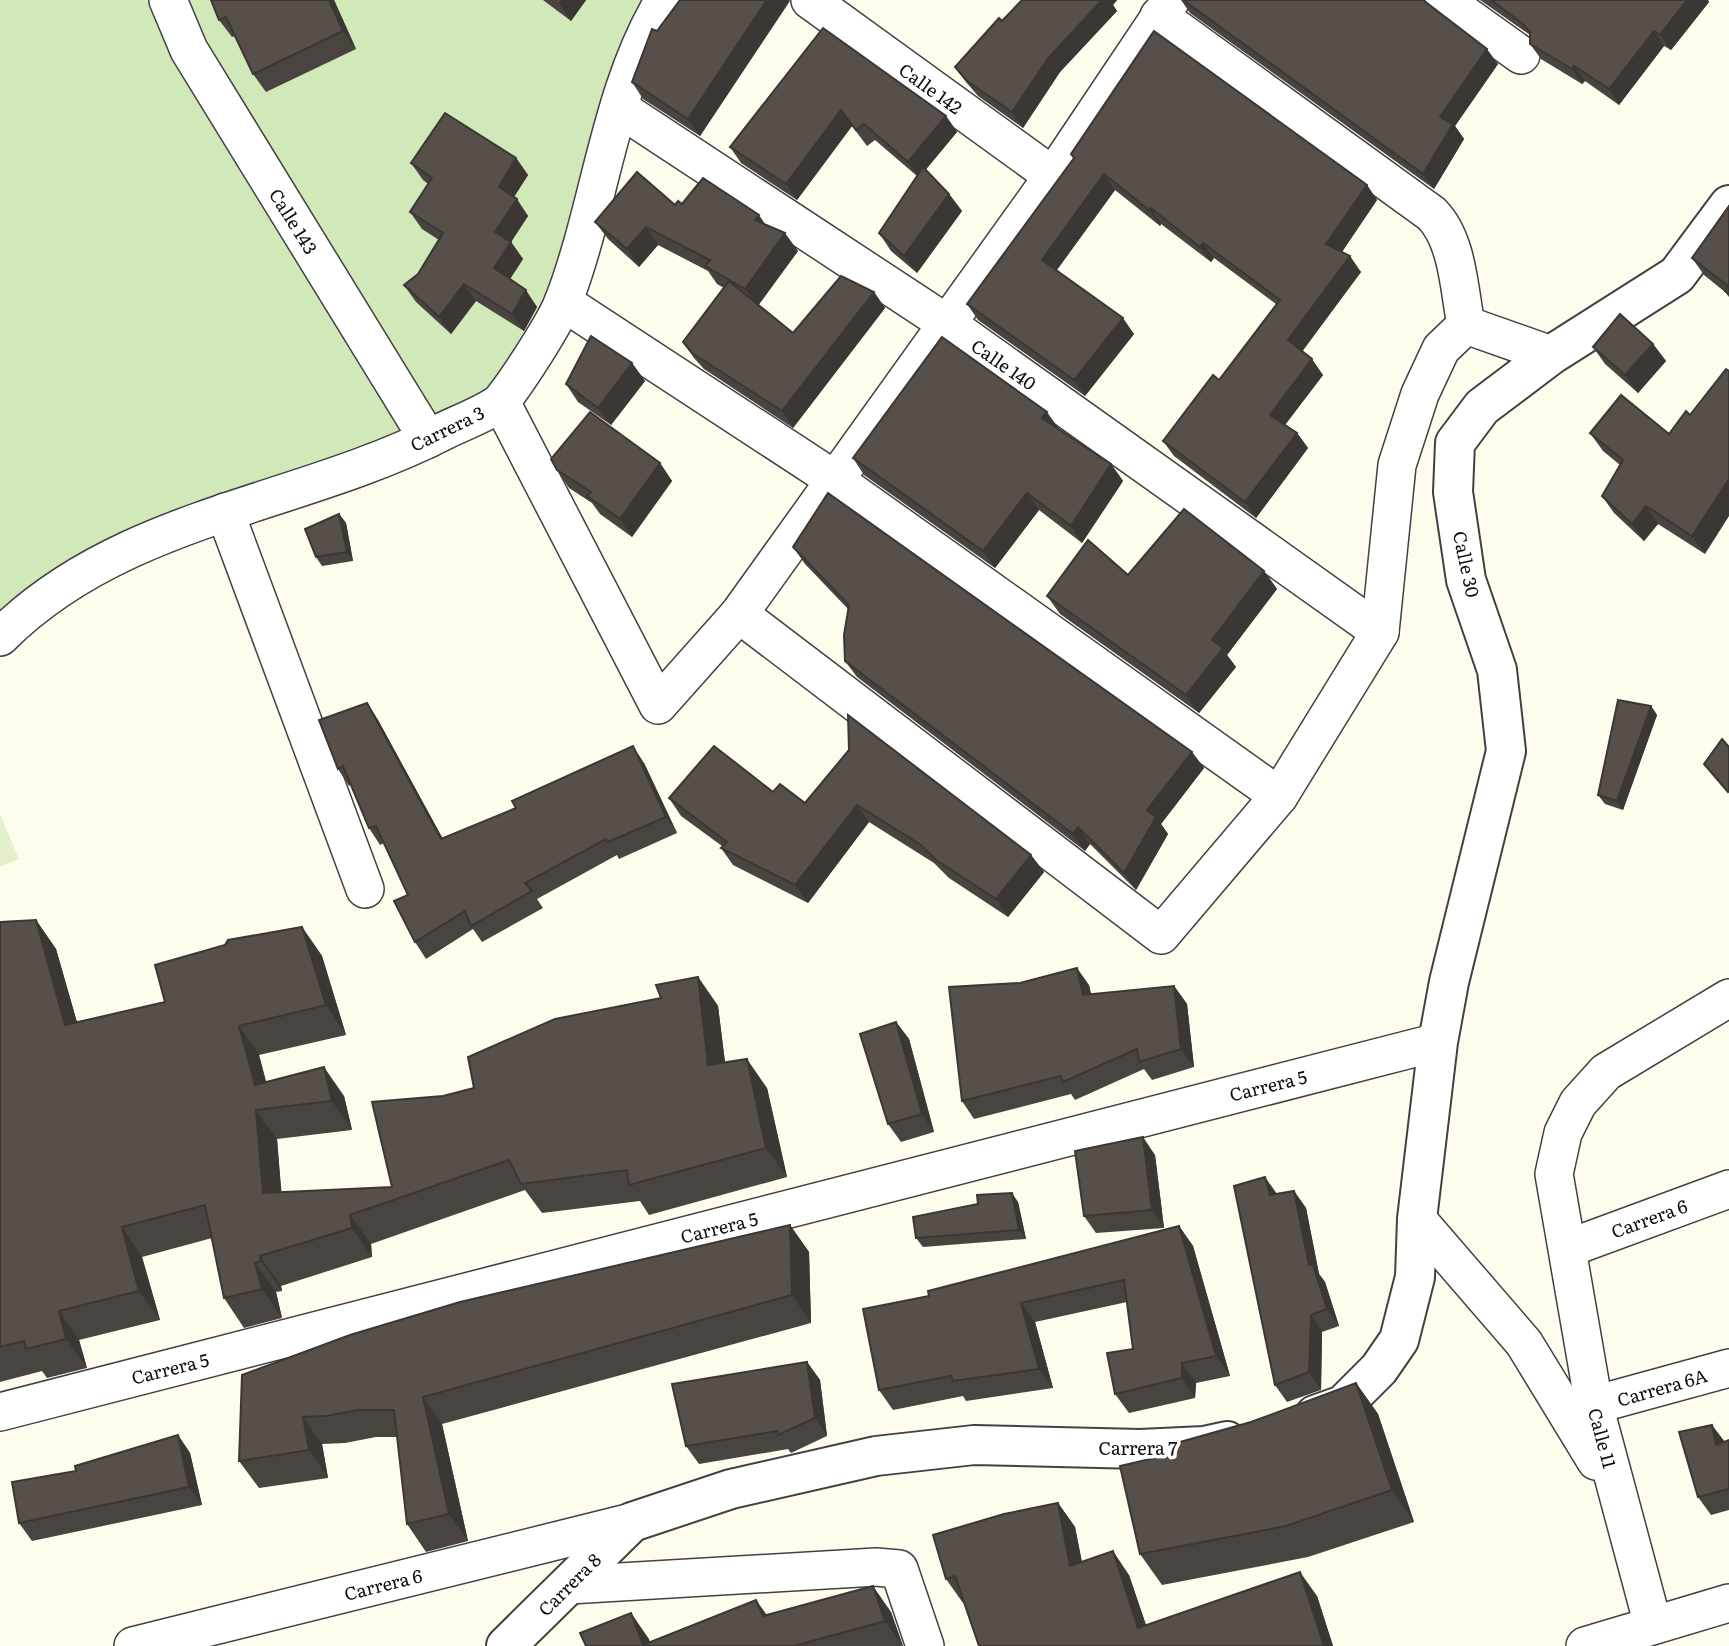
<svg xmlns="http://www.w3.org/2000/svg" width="1729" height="1646" viewBox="0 0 1729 1646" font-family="Literata,serif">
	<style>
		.green { fill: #d1e9b8 }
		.pitch { fill: #e3f1ca }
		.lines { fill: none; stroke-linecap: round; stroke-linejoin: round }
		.minor-casing { stroke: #414141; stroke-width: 40 }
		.tertiary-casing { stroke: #414141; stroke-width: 42 }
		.minor { stroke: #fff; stroke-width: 37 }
		.tertiary { stroke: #fff; stroke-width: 38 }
		.wall { fill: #4a4440 }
		.shaded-wall { fill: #3c3734 }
		.building { fill: #564f4a; stroke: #3c3734; stroke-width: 2 }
		.labels { text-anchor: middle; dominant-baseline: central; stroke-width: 7; stroke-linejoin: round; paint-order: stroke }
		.street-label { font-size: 18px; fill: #0e0e0e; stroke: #fff }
	</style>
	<rect width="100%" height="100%" fill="#fffcee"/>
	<polygon class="green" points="0,0 664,0 563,302 501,402 48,607 0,653"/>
	<polygon class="pitch" points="0,814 19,859 0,867"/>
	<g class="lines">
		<defs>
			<g id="minor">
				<polyline points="168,0 189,50 428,439"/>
				<polyline points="810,0 1053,176"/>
				<polyline points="1444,0 1521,55"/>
				<polyline points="619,108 946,323 1380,632"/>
				<polyline points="563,302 835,480 1279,796"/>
				<polyline points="1466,325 1551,355"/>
				<polyline points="501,402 658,705 739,614 1053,176 1171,0"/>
				<polyline points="225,512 365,889"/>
				<path d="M 739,614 L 1161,935 L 1279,796 L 1380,632 L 1397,465 L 1420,394 L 1441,349 L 1466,325 C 1459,289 1458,241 1432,214 L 1159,16"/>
				<path d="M 0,637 C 121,516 297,506 442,432 C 457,424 493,411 503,399 C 518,380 556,322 564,300 C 601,203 609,91 664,0"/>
				<polyline points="1417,1219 1524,1343 1596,1461"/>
				<polyline points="1569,1248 1729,1189"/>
				<polyline points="1594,1405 1729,1368"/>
				<polyline points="0,1412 1438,1042"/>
				<polyline points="569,1585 876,1567 899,1569 925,1646"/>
				<polyline points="1653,1625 1594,1405 1554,1174 1563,1133 1578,1103 1606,1072 1729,998"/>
				<polyline points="133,1646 632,1522"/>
				<polyline points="1585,1646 1729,1603"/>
			</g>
			<g id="tertiary">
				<polyline points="1315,1415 1343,1405 1379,1369 1399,1340 1415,1277 1417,1219 1438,1042 1449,982 1506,751 1497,670 1466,580 1453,492 1455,443 1482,407 1551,355 1677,275 1729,205"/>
				<polyline points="506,1646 632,1522 731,1489 876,1456 974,1445 1140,1449 1204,1446 1227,1441"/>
			</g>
		</defs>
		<use href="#minor" class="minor-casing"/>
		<use href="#tertiary" class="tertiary-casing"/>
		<use href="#minor" class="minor"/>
		<use href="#tertiary" class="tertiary"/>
	</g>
	<g class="wall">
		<polygon points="211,0 334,0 356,49 266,92 253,74 235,36 232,37 219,20"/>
		<polygon points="543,0 586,0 571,21"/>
		<polygon points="1022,0 1117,0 1113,5 1117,11 1060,72 1023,128 978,96 966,82 955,67 1002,21"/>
		<polygon points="1181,0 1424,0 1498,64 1455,126 1464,139 1434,189 1190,13"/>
		<polygon points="1480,0 1708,0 1709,2 1671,50 1664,46 1619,105 1585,81 1582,84 1541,59 1530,44 1530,35"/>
		<polygon points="790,1 700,136 643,99 632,82 657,31"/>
		<polygon points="823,28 946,116 957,132 925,170 949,194 962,211 917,273 891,251 879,233 917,176 875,140 867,146 852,126 797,200 741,163 730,147"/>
		<polygon points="516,158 528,175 514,197 528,216 511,242 523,259 510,279 537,307 524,331 476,301 451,334 416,302 404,285 418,274 439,240 422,229 410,212 428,184 423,180 411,163"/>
		<polygon points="1074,158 1367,185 1377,200 1342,252 1361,272 1302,352 1323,375 1285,425 1297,433 1308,448 1256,518 1174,456 1163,441 1219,380 1276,304 1214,258 1211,262 1161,224 1160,226 1115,190 1057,270 1134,334 1085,396 978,320 967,304"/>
		<polygon points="682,204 765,225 798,251 758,305 793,333 874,292 885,308 793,428 704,369 694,358 683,342 724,288 717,284 708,271 658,245 639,267 608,239 595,222 675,205"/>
		<polygon points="1729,206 1729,297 1725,292 1704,275 1692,258"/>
		<polygon points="1653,344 1666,361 1638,393 1605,364 1593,347"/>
		<polygon points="632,363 645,381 611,425 578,402 566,384"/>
		<polygon points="1621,395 1705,554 1658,524 1644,541 1614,513 1602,496 1620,465 1603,451 1590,433"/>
		<polygon points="1059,429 1111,464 1123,481 1082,543 1039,510 995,568 864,475 853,458"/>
		<polygon points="660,463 672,481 632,537 600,514 592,503 569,488 557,470"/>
		<polygon points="339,514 346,523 353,561 322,566 316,557"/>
		<polygon points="793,547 1192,752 1204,768 1161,824 1168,834 1136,890 1090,844 1085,851 857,677 845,661 848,609 805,564"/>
		<polygon points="1264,571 1277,589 1227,655 1236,667 1199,713 1060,614 1047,596 1128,575"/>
		<polygon points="367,703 378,720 443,839 644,763 677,833 619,859 617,855 537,899 543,908 482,942 473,929 426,959 415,942 408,895 384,843 380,845 369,828 351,784 349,786 338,769"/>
		<polygon points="1651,706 1657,715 1623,810 1605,804 1598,795"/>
		<polygon points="849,750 1031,855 1044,872 1008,917 949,878 934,863 869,822 808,903 733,865 721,848 722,846 681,816 669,798 773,792 805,803"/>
		<polygon points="36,920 56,949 77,1022 165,1002 302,927 322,956 346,1035 259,1055 266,1082 344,1096 352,1130 277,1139 281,1192 392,1187 443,1096 474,1088 661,998 698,977 718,1006 725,1063 767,1088 787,1177 649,1215 640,1201 542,1213 525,1190 371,1244 372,1257 281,1286 282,1291 276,1292 282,1318 244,1328 224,1298 212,1238 142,1257 160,1320 79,1340 87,1368 47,1378 42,1371 0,1382 0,922"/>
		<polygon points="1089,985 1091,994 1174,986 1187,1004 1194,1067 1152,1080 1144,1069 1075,1100 1071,1094 974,1119 962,1101"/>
		<polygon points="896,1022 909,1039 934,1132 901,1142 888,1124"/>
		<polygon points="1155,1155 1164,1228 1096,1233 1084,1216"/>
		<polygon points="1294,1191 1306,1208 1319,1274 1325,1282 1339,1326 1322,1332 1321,1390 1287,1402 1275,1385 1277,1194"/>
		<polygon points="1018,1202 1026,1239 923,1247 916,1238"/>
		<polygon points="790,1225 809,1252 811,1323 442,1424 468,1541 426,1552 407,1524 397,1437 376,1437 345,1443 322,1444 328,1478 259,1488 239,1461 242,1375"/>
		<polygon points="1179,1226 1193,1246 1230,1376 1196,1383 1195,1398 1129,1413 1115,1394 1133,1349 1127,1302 1035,1322 1053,1388 966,1401 963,1396 893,1410 879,1390 929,1296"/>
		<polygon points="807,1362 820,1380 827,1436 791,1453 788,1449 699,1464 686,1446"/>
		<polygon points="1356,1383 1378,1414 1414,1522 1308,1557 1162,1585 1140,1554 1251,1422"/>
		<polygon points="178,1435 190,1453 202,1505 32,1541 19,1523 76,1471"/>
		<polygon points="1729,1440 1729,1510 1711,1515 1698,1497 1724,1442"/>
		<polygon points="1058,1503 1075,1527 1082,1562 1129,1575 1146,1625 1317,1596 1333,1646 979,1646 964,1602 963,1603 946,1579"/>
		<polygon points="891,1612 903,1646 586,1646 631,1613 650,1642 766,1615"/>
	</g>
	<g class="shaded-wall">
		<polygon points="329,0 334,0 356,49 343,31"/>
		<polygon points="561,0 586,0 571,21 559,3"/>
		<polygon points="767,0 790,0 700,136 688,119"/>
		<polygon points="1102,0 1117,0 1113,5 1117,11 1060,72 1023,128 1012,112 1049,57"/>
		<polygon points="1687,0 1708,0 1709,2 1671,50 1660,35"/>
		<polygon points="1654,31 1664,46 1619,105 1609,89"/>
		<polygon points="1487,49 1498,64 1455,126 1464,139 1434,189 1423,174 1440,117"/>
		<polygon points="1574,66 1585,81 1582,84 1572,69"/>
		<polygon points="841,110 852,126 797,200 786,184"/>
		<polygon points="946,116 957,132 919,178 908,162"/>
		<polygon points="516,158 528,175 510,203 499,187"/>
		<polygon points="1104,174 1115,190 1053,275 1042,260"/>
		<polygon points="1367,185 1377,200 1337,259 1326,244"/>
		<polygon points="949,194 962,211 917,273 904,256"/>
		<polygon points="517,199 528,216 507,248 495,232"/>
		<polygon points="1151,208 1161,224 1160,226 1149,210"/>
		<polygon points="759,215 771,233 755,220"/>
		<polygon points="646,227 658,245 639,267 627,249"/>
		<polygon points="785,233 798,251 758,306 745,289"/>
		<polygon points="511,242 523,259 506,285 494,268"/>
		<polygon points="1203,243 1214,258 1211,262 1200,247"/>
		<polygon points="1350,256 1361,272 1298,356 1288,340"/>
		<polygon points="464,284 476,301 451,334 439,317"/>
		<polygon points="526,290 537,307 524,331 512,314"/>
		<polygon points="874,292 885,308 793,428 782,411"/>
		<polygon points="1123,318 1134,334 1085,396 1074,380"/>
		<polygon points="1653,344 1666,361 1638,393 1625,375"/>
		<polygon points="1312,359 1323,375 1281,430 1270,415"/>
		<polygon points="632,363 645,381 611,425 598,408"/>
		<polygon points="1047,412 1059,429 1042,418"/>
		<polygon points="1297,433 1308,448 1256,518 1245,502"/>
		<polygon points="660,463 672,481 632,537 620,519"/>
		<polygon points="1111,464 1123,481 1082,543 1071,526"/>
		<polygon points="1729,479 1729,516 1705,554 1692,536"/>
		<polygon points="1027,493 1039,510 995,568 983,551"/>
		<polygon points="1646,506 1658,524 1644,541 1632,524"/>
		<polygon points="339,514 346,523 353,561 347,552"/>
		<polygon points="1264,571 1277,589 1227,655 1236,667 1199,713 1186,695 1212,640"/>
		<polygon points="367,703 378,720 452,856 441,839"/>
		<polygon points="1651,706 1657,715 1623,810 1617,801"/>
		<polygon points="633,746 644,763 677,833 666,817"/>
		<polygon points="1192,752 1204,768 1161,824 1168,834 1136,890 1124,873 1147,810"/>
		<polygon points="857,805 869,822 808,903 795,885"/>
		<polygon points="1078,827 1090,844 1085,851 1073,834"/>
		<polygon points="1031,855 1044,872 1008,917 996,899"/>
		<polygon points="36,920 56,949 86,1054 65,1025"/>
		<polygon points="302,927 322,956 346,1035 326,1005"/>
		<polygon points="1077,968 1089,985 1095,1013 1083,995"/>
		<polygon points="698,977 718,1006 729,1094 708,1065"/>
		<polygon points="1174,986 1187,1004 1194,1067 1181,1049"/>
		<polygon points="896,1022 909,1039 934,1132 922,1114"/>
		<polygon points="239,1026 259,1055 273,1108 255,1085"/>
		<polygon points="747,1059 767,1088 787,1177 766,1148"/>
		<polygon points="324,1067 344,1096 352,1130 332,1101"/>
		<polygon points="256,1110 277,1139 284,1222 263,1193"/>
		<polygon points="1143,1137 1155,1155 1164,1228 1152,1210"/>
		<polygon points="1265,1177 1277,1194 1270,1195"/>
		<polygon points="1294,1191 1306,1208 1319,1274 1325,1282 1339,1326 1327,1309 1309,1265"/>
		<polygon points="1012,1193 1018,1202 1026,1239 1019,1230"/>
		<polygon points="350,1215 371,1244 372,1257 352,1228"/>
		<polygon points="790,1225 809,1252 811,1323 792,1295"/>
		<polygon points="1179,1226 1193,1246 1230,1376 1216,1356"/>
		<polygon points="122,1227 142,1257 160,1320 139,1291"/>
		<polygon points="260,1256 281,1286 282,1291 261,1261"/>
		<polygon points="255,1263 276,1292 282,1318 262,1289"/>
		<polygon points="1021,1303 1035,1322 1053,1388 1039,1369"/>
		<polygon points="59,1311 79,1340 87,1368 66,1339"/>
		<polygon points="1311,1315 1322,1332 1321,1390 1309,1372"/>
		<polygon points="807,1362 820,1380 827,1436 815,1418"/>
		<polygon points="1182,1363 1196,1383 1195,1398 1182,1378"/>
		<polygon points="1356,1383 1378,1414 1414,1522 1392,1490"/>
		<polygon points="423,1397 442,1424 468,1541 449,1514"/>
		<polygon points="303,1417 322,1444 328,1478 309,1450"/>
		<polygon points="1712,1425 1725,1442 1716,1445"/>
		<polygon points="178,1435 190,1453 202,1505 189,1487"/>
		<polygon points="1058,1503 1075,1527 1087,1589 1070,1566"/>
		<polygon points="1113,1551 1129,1575 1153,1646 1138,1628"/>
		<polygon points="1300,1572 1317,1596 1333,1646 1324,1646"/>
		<polygon points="873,1586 891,1612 903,1646 885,1621"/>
		<polygon points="756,1600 774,1625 763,1616"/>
		<polygon points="631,1613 649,1639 651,1646 643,1646"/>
	</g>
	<g class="building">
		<polygon points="211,0 329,0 343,31 253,74 226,17 219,20"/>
		<polygon points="680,0 767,0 688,119 632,82 652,29 657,31"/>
		<polygon points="1022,0 1102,0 1049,57 1012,112 967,81 955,67 999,18 1002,21"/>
		<polygon points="1183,0 1423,0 1487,49 1440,117 1453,124 1423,174"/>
		<polygon points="1491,0 1687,0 1660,35 1654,31 1609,89 1574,66 1572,69 1530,44 1530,32 1522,23"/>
		<polygon points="823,28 946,116 908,162 864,124 856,130 841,110 786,184 730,147"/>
		<polygon points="1154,31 1367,185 1326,244 1350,256 1288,340 1312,359 1270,415 1297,433 1245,502 1163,441 1213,375 1219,380 1280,300 1203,243 1200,247 1151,208 1149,210 1104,174 1042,260 1123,318 1074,380 967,304 1074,158 1071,154"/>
		<polygon points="445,113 516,158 499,187 517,199 495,232 511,242 494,268 526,290 512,314 464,284 439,317 404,285 418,274 443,233 410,212 432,178 411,163"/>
		<polygon points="923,167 949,194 904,256 879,233"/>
		<polygon points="637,172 675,205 678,201 682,204 703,178 759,215 755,220 785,233 745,289 705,266 710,260 646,227 627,249 595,222"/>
		<polygon points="1729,206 1729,294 1725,291 1728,286 1692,258"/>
		<polygon points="841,276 874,292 782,411 692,353 683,342 729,281 793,333"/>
		<polygon points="1620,314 1653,344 1625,375 1593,347"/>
		<polygon points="591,336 632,363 598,408 566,384"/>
		<polygon points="942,337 1047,412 1042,418 1111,464 1071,526 1027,493 983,551 853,458"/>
		<polygon points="1726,369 1729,371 1729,479 1692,536 1646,506 1632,524 1602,496 1623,460 1590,433 1621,395 1669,434 1686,411 1690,415"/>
		<polygon points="590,412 660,463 620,519 587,496 591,492 557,470 551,459"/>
		<polygon points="828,493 1192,752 1147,810 1156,817 1124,873 1078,827 1073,834 845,661 844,635 849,605 793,547"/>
		<polygon points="1184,509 1264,571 1212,640 1223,648 1186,695 1047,596 1088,540 1128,575"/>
		<polygon points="339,514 347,552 316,557 305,529"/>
		<polygon points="1618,700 1651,706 1617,801 1598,795"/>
		<polygon points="367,703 441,839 516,808 512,801 633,746 666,817 608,842 606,839 525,883 532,891 471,926 465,911 415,942 394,901 408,895 376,826 369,828 343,766 338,769 319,720"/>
		<polygon points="848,715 1031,855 996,899 936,860 921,845 857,805 795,885 721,848 727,842 669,798 714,746 773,792 780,784 805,803 849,750"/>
		<polygon points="1722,739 1729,747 1729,791 1728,792 1704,764"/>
		<polygon points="36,920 65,1025 165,1002 155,965 225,945 228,940 302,927 326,1005 239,1026 255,1085 324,1067 332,1101 256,1110 263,1193 392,1187 372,1102 443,1096 474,1088 468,1057 555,1019 661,998 656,985 698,977 708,1065 747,1059 766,1148 629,1185 627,1170 521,1184 509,1160 350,1215 352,1228 260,1256 261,1261 255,1263 262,1289 224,1298 205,1205 122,1227 139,1291 59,1311 66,1339 26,1349 24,1341 0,1347 0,922"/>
		<polygon points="1077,968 1083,995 1174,986 1181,1049 1139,1062 1137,1049 1063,1082 1061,1076 962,1101 949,987 1020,983"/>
		<polygon points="896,1022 922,1114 888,1124 860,1034"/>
		<polygon points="1143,1137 1152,1210 1084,1216 1075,1151"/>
		<polygon points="1265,1177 1270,1195 1294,1191 1309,1265 1313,1265 1327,1309 1311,1315 1309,1372 1275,1385 1234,1186"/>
		<polygon points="1012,1193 1019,1230 916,1238 913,1217 978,1204 977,1195"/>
		<polygon points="790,1225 792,1295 423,1397 449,1514 407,1524 394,1410 357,1410 326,1416 303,1417 309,1450 239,1461 242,1375 350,1335 460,1302"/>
		<polygon points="1179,1226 1216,1356 1182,1363 1182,1378 1115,1394 1107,1353 1133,1349 1124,1280 1021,1303 1039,1369 953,1381 951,1376 879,1390 863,1309 929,1296 928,1291"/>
		<polygon points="807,1362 815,1418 778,1435 778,1431 686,1446 672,1384"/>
		<polygon points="1356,1383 1392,1490 1286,1526 1140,1554 1120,1466 1176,1453 1173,1444 1251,1422"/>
		<polygon points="1712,1425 1716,1445 1729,1440 1729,1489 1698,1497 1679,1432"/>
		<polygon points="178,1435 189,1487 19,1523 12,1482 76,1471 75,1466"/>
		<polygon points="1058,1503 1070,1566 1113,1551 1138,1628 1300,1572 1324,1646 979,1646 955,1576 946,1579 933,1535 1004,1514"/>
		<polygon points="873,1586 885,1621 794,1646 586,1646 580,1633 631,1613 643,1645 756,1600 763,1616"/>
	</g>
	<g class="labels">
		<g class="street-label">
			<text transform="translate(931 88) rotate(36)">Calle 142</text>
			<text transform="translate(294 221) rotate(58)">Calle 143</text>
			<text transform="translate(1004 364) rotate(35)">Calle 140</text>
			<text transform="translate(447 428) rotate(-26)">Carrera 3</text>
			<text transform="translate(1467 564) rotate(78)">Calle 30</text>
			<text transform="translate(1268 1085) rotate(-14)">Carrera 5</text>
			<text transform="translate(1649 1218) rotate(-20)">Carrera 6</text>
			<text transform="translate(719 1227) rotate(-14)">Carrera 5</text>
			<text transform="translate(170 1368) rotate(-14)">Carrera 5</text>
			<text transform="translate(1662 1387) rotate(-16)">Carrera 6A</text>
			<text transform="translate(1603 1438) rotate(75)">Calle 11</text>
			<text x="1138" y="1447">Carrera 7</text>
			<text transform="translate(383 1584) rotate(-14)">Carrera 6</text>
			<text transform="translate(569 1584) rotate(-45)">Carrera 8</text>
		</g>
	</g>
</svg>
